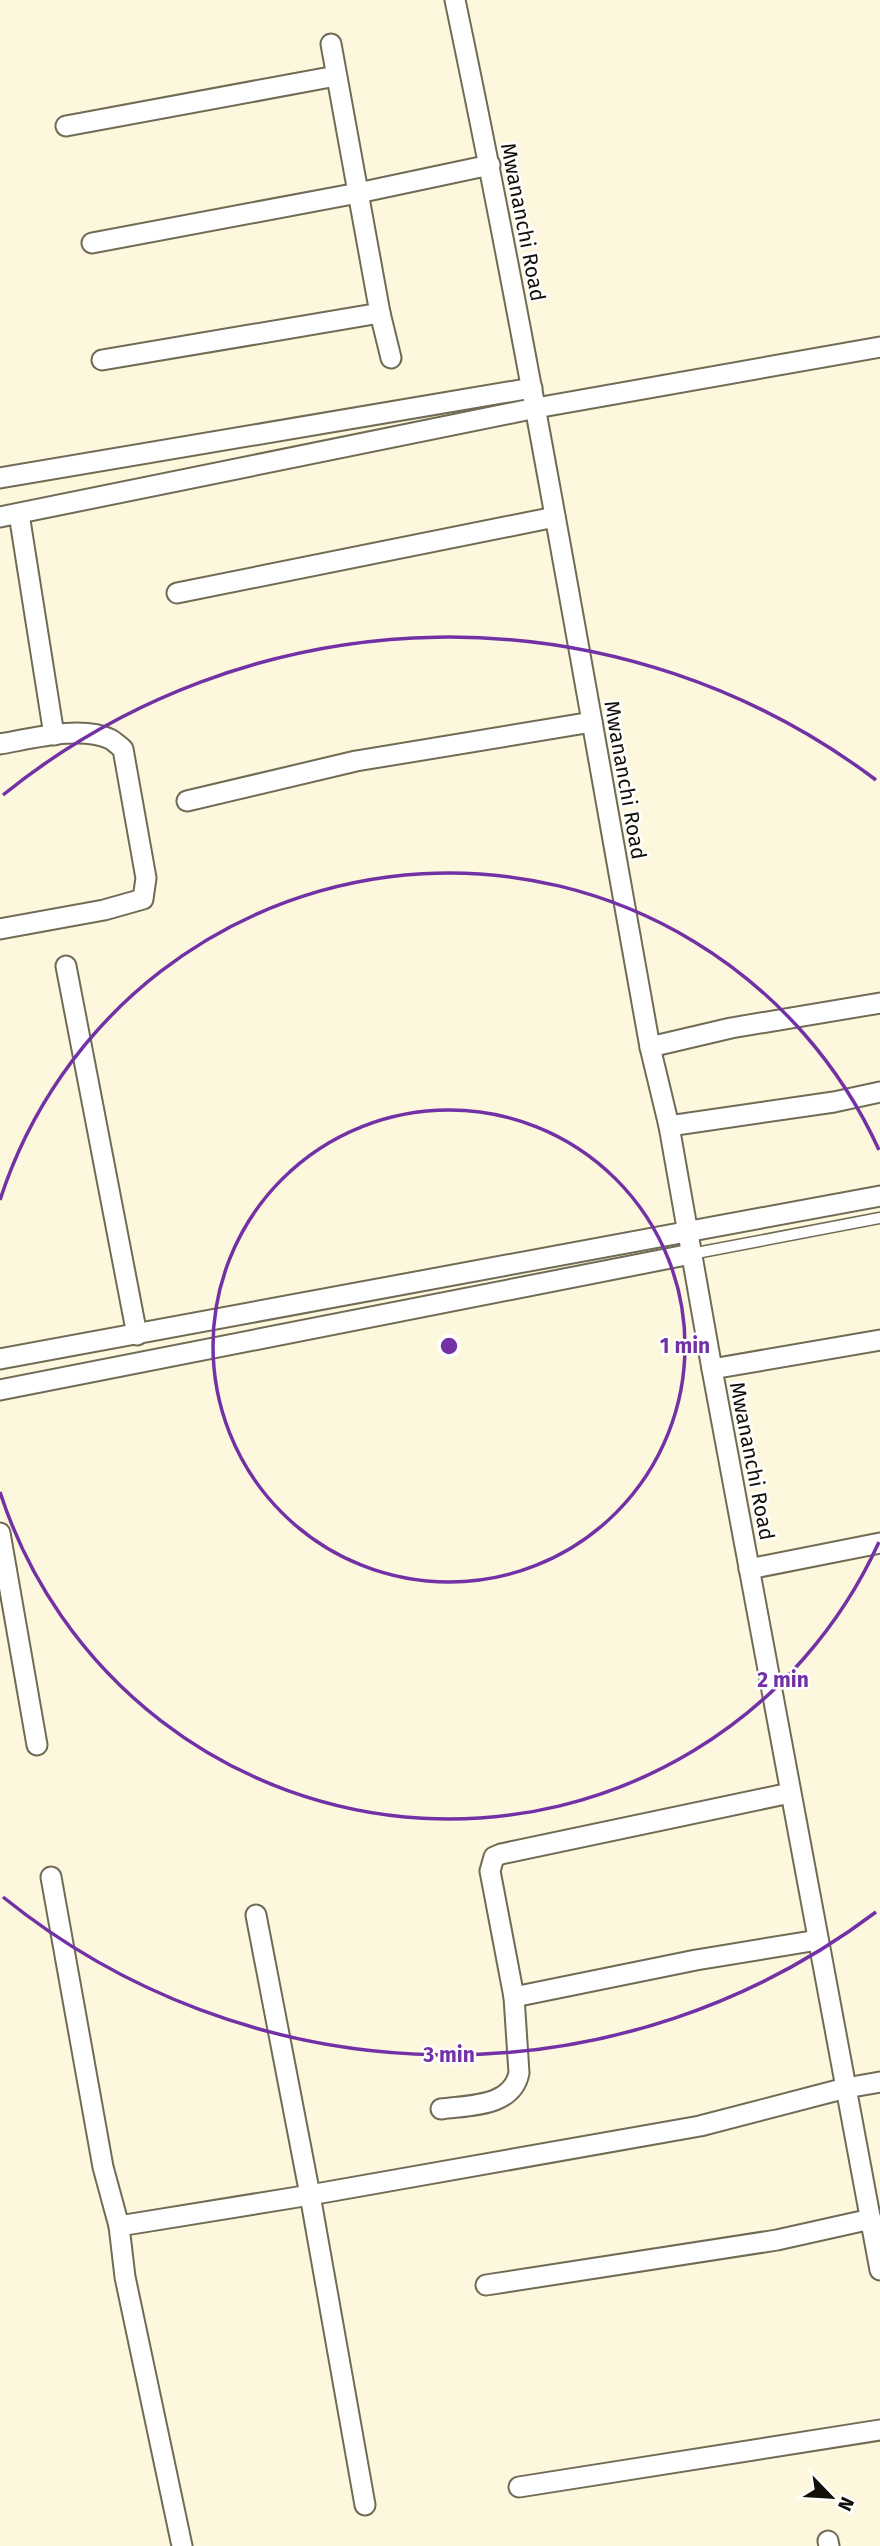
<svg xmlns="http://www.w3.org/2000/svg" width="880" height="2546" viewBox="0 0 880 2546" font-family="'Fira Sans',sans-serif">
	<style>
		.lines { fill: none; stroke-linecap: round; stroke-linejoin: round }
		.service-casing { stroke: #706b55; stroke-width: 13 }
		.minor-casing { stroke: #706b55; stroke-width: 23 }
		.service { stroke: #fff; stroke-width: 10 }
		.minor { stroke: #fff; stroke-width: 19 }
		.ring { fill: none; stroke: #7331a6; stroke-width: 3.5 }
		.labels { text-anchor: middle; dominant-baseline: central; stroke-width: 5; stroke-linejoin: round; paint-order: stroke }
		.street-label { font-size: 21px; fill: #121008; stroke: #fff }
		.centre { fill: #7331a6; stroke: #fff; stroke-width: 3.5 }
		.ring-label { font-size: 21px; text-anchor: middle; font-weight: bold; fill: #7331a6; stroke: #fff; stroke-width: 5; stroke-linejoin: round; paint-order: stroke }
	</style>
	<rect width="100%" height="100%" fill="#fcf7dd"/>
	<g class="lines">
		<defs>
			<polyline id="service" points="691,1254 880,1218"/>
			<g id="minor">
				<path d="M 455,0 C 528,347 587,697 650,1047 L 669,1126 L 712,1369 L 880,2270"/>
				<polyline points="66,126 336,76"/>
				<polyline points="92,243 358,193 490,165"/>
				<polyline points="380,313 391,358"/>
				<polyline points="102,360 380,313 331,44"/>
				<polyline points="0,478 532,388"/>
				<polyline points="19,514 54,735"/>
				<polyline points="0,517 536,408 880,347"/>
				<polyline points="177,593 555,517"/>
				<path d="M 0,744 C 30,739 81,725 110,739 C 114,741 119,746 123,749 L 146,878 L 143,899 L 104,910 L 0,929"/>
				<polyline points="187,801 356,761 592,722"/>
				<polyline points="66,966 137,1335"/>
				<polyline points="650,1047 731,1028 880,1003"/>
				<polyline points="669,1126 834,1102 880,1092"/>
				<polyline points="0,1359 880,1196"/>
				<polyline points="712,1369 880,1340"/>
				<polyline points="0,1390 691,1254"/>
				<polyline points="0,1533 37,1745"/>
				<polyline points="749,1569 880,1543"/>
				<polyline points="51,1877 103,2167 119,2226"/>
				<polyline points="256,1915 310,2195 365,2505"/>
				<polyline points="514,1997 696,1960 818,1940"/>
				<path d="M 441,2109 C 470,2105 512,2107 519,2073 L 514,1997 L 490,1871 L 494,1857 L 501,1854 L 790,1793"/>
				<polyline points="486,2285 777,2240 871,2219"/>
				<polyline points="519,2487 880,2430"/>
				<polyline points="828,2541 829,2546"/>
				<polyline points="182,2546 125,2277 119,2226 310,2195 700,2126 846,2088 880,2082"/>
			</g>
		</defs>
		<use href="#service" class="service-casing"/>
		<use href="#minor" class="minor-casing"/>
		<use href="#service" class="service"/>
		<use href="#minor" class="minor"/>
	</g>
	<g class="ring">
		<circle cx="449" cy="1346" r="236"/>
		<path d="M879 1542A472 472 0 0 1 0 1492M0 1200A472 472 0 0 1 879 1150"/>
		<path d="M876 1912A709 709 0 0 1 3 1897M3 795A709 709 0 0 1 876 780"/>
	</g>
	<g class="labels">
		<g class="street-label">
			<text transform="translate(523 222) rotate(79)">Mwananchi Road</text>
			<text transform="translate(625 780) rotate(80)">Mwananchi Road</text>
			<text transform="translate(752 1461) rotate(79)">Mwananchi Road</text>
		</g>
	</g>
	<circle cx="449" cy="1346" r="10" class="centre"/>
	<g class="ring-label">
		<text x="685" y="1353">1 min</text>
		<text x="783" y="1687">2 min</text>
		<text x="449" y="2062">3 min</text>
	</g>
	<g transform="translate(831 2497) rotate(115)" stroke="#ffffff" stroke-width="5" paint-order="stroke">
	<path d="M0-5L12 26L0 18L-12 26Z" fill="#121008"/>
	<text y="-10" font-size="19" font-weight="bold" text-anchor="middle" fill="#121008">N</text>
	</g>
</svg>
